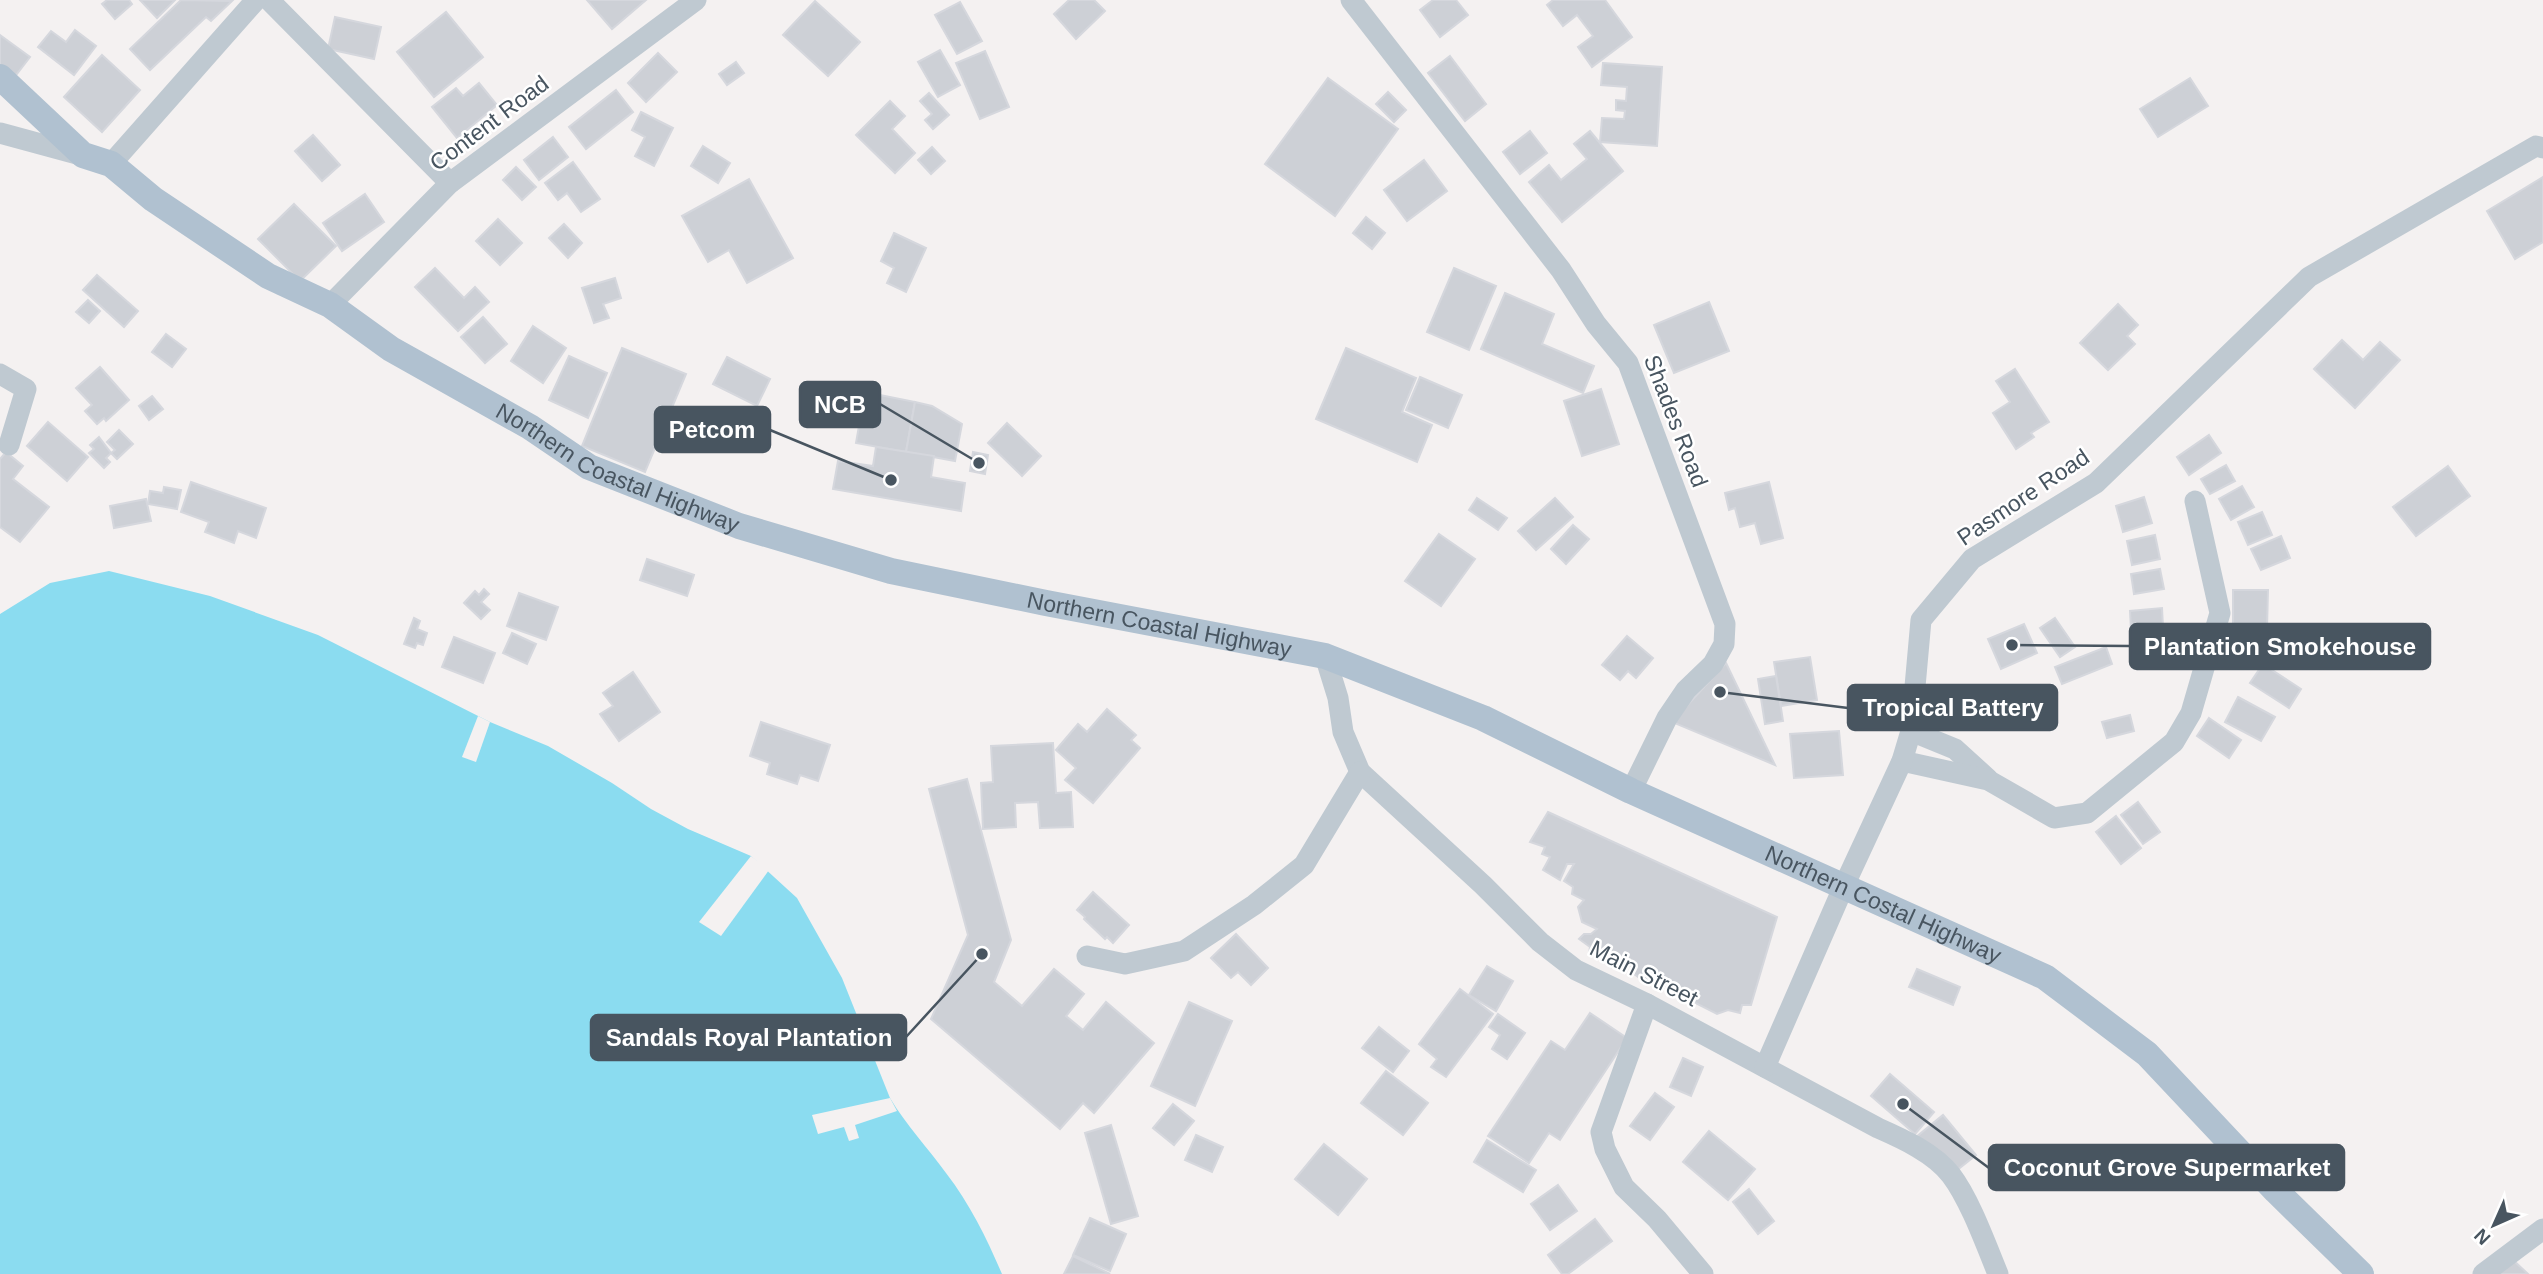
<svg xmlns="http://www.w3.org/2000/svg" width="2543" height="1274" viewBox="0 0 2543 1274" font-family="Helvetica,sans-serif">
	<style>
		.water { fill: #8bdcf0 }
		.pier { fill: #f4f1f1 }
		.building { fill: #cdd0d6; stroke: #d5d7dd; stroke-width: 2 }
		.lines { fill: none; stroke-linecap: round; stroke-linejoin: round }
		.minor { stroke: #bfc9d1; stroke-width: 21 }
		.major { stroke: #b0c1d0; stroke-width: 26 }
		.labels { text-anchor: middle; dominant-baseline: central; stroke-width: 5; stroke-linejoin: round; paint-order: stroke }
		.street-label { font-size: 23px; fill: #485560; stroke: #fff }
		.leader { fill: none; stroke: #485560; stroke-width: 2.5 }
		.callout-dot { fill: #485560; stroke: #fff; stroke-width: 2.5 }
		.callout { fill: #485560; stroke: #485560; stroke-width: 2.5 }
		.callout-label { font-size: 24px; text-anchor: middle; font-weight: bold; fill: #fff }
	</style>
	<rect width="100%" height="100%" fill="#f4f1f1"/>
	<path class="water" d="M 109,571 L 210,596 L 318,635 L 490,722 L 548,746 L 612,783 L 651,809 L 688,829 L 751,856 L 797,898 L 842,978 L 890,1098 C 906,1125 928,1148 946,1173 C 970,1204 987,1239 1002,1274 L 0,1274 L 0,614 L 50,583 Z"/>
	<g class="pier">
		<polygon points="478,716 490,722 476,762 462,757"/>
		<polygon points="751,856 769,870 721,936 699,922"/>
		<polygon points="890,1098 897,1111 855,1125 859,1138 849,1141 844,1127 818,1134 812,1115"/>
	</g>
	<g class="building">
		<polygon points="107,0 129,0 132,4 115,19 102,4"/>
		<polygon points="140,0 175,0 157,18"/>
		<polygon points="181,0 232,1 211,21 206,17 150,70 130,49"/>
		<polygon points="587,0 646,0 612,29"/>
		<polygon points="1069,0 1094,0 1105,11 1076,39 1054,14"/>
		<polygon points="1433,0 1456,0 1468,15 1440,37 1420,10"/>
		<polygon points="1553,0 1605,0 1632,37 1592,67 1578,47 1593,36 1577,15 1563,26 1547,5"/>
		<polygon points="815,1 860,42 828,76 783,35"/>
		<polygon points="960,2 982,41 957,54 935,15"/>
		<polygon points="446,12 483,57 434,97 397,52"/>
		<polygon points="335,17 381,27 374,59 328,49"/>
		<polygon points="75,30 96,46 74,75 38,47 51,31 66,42"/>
		<polygon points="0,35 30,57 13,79 0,69"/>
		<polygon points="940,50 960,85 938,97 918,62"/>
		<polygon points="985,51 1009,107 980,119 956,63"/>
		<polygon points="658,53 677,72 646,102 628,83"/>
		<polygon points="102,55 140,90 102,132 64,97"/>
		<polygon points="1450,56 1486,104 1465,121 1428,73"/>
		<polygon points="736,62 744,73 727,85 719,74"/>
		<polygon points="1603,63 1662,67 1657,146 1600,142 1602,118 1624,119 1625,111 1616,110 1616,100 1626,101 1627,87 1601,85"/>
		<polygon points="1328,78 1398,129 1335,216 1265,164"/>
		<polygon points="2190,78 2208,106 2158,137 2140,109"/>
		<polygon points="479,83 497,105 457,138 432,107 456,88 463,96"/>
		<polygon points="616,90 633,112 586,149 569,127"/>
		<polygon points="1388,92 1406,110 1394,122 1376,104"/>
		<polygon points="929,93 949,115 933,129 925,120 932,114 920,101"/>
		<polygon points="890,101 905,116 892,129 915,153 895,173 856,135"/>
		<polygon points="641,112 673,128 654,166 635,156 645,137 632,130"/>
		<polygon points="1530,131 1547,153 1520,174 1503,152"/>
		<polygon points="1590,131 1623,171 1562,222 1529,182 1549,165 1561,180 1587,159 1574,144"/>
		<polygon points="313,135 340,165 322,181 295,151"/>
		<polygon points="553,137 568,157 539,180 524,160"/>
		<polygon points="703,146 730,163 718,183 691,166"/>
		<polygon points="932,147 945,161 931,174 918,160"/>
		<polygon points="1424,160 1447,191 1407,221 1384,190"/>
		<polygon points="573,162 600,199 581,212 567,193 558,200 545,183"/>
		<polygon points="516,167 536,187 522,200 503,180"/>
		<polygon points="2543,177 2543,242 2515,259 2487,211"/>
		<polygon points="749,179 793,258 747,283 729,250 708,262 682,216"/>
		<polygon points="365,194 384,222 342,251 323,223"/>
		<polygon points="294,204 336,246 300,281 258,239"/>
		<polygon points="1366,217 1385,233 1372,249 1353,233"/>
		<polygon points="498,219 522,243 500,265 476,241"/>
		<polygon points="564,224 582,243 568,258 549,238"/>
		<polygon points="894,233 926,248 906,292 887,283 894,268 881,261"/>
		<polygon points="435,268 464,298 475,287 489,302 458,331 415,287"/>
		<polygon points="1454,268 1496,286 1469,350 1427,332"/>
		<polygon points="97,275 138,311 124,327 83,290"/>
		<polygon points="615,278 621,298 603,304 609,318 594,323 582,288"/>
		<polygon points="1505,293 1554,314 1542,344 1594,366 1583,393 1481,349"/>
		<polygon points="88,300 100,311 89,323 76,312"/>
		<polygon points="1709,302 1729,351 1674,373 1654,325"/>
		<polygon points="2118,304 2138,325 2127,336 2135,344 2108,370 2080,343"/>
		<polygon points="483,317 507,344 485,363 461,337"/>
		<polygon points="533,326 566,348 543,383 511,361"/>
		<polygon points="166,334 186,349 172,367 152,352"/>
		<polygon points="2342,340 2363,360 2380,342 2400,360 2355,408 2314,369"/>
		<polygon points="622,348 686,374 645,472 582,446"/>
		<polygon points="1346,348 1416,378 1402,412 1432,425 1417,462 1316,419"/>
		<polygon points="569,356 607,373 588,418 549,400"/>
		<polygon points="727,357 770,379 757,406 713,384"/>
		<polygon points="100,367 129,400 106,421 104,418 97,424 85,411 92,405 76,388"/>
		<polygon points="2015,369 2049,422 2031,433 2034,437 2016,449 1993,413 2010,402 1996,381"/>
		<polygon points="1420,377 1462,395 1448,428 1406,410"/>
		<polygon points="1601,389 1619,444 1582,456 1564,401"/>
		<polygon points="865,392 915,402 906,452 856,443"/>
		<polygon points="152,396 163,409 149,420 139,406"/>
		<polygon points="915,402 932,406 962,424 955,461 906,452"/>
		<polygon points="48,422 88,457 67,481 27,446"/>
		<polygon points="1007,423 1041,456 1022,476 988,443"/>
		<polygon points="119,430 133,444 117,459 111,453 115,450 107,442"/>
		<polygon points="2209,435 2221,453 2189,475 2177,457"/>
		<polygon points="99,437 111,453 106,458 110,462 104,468 89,453 94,449 90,445"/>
		<polygon points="876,447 934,456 931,477 965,483 961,511 833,489 838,461 873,466"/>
		<polygon points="6,452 23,466 13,479 49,507 20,542 0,527 0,459"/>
		<polygon points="973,452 988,455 985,474 970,471"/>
		<polygon points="2226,465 2235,481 2210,494 2201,479"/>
		<polygon points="2448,466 2470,496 2416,536 2393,507"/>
		<polygon points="191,482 266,508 256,538 238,531 234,543 205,532 209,522 181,512"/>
		<polygon points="1769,482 1783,538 1761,544 1755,523 1740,527 1735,508 1729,510 1725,493"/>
		<polygon points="2242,486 2254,507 2231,520 2219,499"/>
		<polygon points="164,487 181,490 177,509 148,504 150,491 163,493"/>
		<polygon points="2144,497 2152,523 2123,532 2116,506"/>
		<polygon points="1477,498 1507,518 1498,530 1469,510"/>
		<polygon points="1555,498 1573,517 1536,550 1518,531"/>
		<polygon points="146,499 151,521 114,528 110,506"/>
		<polygon points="2262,512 2272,535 2248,545 2238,522"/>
		<polygon points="1573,525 1589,539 1566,564 1551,549"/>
		<polygon points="1439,534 1475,559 1441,606 1405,581"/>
		<polygon points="2155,535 2160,559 2132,565 2127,541"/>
		<polygon points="2281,536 2290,558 2261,570 2251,549"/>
		<polygon points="647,559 694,575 687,596 640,580"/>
		<polygon points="2160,569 2164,589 2134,594 2131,574"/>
		<polygon points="484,589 489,594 481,602 490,610 481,619 464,603 475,591 479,595"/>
		<polygon points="2233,590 2268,590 2267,629 2233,629"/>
		<polygon points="519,593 558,607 546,640 507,626"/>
		<polygon points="2162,608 2163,627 2131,630 2130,611"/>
		<polygon points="414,618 420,621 417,629 427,633 423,645 417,643 415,648 404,644"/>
		<polygon points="2055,618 2075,647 2060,657 2040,628"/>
		<polygon points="2024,624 2037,653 2001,669 1988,639"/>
		<polygon points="512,633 536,644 527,664 503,653"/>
		<polygon points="1627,636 1653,658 1636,678 1628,671 1620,680 1602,665"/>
		<polygon points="454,637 495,653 483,683 442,667"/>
		<polygon points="2106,647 2112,664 2062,684 2055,667"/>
		<polygon points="1810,657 1817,700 1781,706 1774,662"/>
		<polygon points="1726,663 1775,765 1672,722"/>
		<polygon points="2263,664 2301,689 2289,708 2250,683"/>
		<polygon points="633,672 660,712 619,741 600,714 613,706 603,693"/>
		<polygon points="1776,676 1783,721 1765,724 1758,679"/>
		<polygon points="2238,697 2275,717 2261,741 2225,722"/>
		<polygon points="1107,709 1136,735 1131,740 1140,748 1093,803 1065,780 1076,768 1056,750 1078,724 1087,732"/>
		<polygon points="2130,715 2134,731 2107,738 2102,722"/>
		<polygon points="2209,718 2241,740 2229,758 2197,736"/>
		<polygon points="761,722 830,745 818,781 800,775 797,784 767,774 770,763 750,756"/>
		<polygon points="1839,731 1843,775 1794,778 1790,734"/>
		<polygon points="1053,743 1056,793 1071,792 1073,827 1040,828 1038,802 1015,803 1016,827 983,829 981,783 993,782 991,746"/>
		<polygon points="967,779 1011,940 994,982 1022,1006 1054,969 1084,994 1066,1016 1083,1030 1106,1002 1154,1043 1094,1113 1083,1103 1060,1129 931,1019 968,935 929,789"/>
		<polygon points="2138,802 2160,832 2143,844 2121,815"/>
		<polygon points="1548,812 1777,917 1751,1005 1742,1005 1740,1013 1728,1010 1717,1014 1662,986 1656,976 1645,982 1634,974 1633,967 1616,961 1612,964 1589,954 1590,947 1579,939 1584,934 1591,934 1597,929 1582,922 1578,907 1584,900 1572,894 1573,887 1564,881 1574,864 1567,864 1560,880 1543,870 1550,857 1542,854 1545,847 1530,842"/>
		<polygon points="2116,816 2141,848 2121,864 2096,832"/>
		<polygon points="1093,892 1129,925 1113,943 1107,937 1105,939 1084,919 1085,917 1077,910"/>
		<polygon points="1236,934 1268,968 1251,985 1238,972 1231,978 1211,958"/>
		<polygon points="1487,966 1513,981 1496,1011 1469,995"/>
		<polygon points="1917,969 1960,987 1953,1005 1909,987"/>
		<polygon points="1460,989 1493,1014 1446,1077 1431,1067 1437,1059 1419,1044"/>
		<polygon points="1189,1002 1232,1021 1195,1106 1151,1086"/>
		<polygon points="1590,1013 1627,1038 1560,1140 1549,1133 1529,1163 1488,1136 1551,1041 1565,1050"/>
		<polygon points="1498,1014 1525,1033 1507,1059 1492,1049 1500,1035 1489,1027"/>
		<polygon points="1379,1027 1409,1051 1393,1072 1362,1048"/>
		<polygon points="1683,1058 1703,1067 1691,1096 1670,1087"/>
		<polygon points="1386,1071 1428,1103 1403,1135 1361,1103"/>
		<polygon points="1890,1074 1934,1112 1915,1134 1871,1096"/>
		<polygon points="1655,1093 1674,1107 1650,1140 1630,1126"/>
		<polygon points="1173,1104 1194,1121 1174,1145 1153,1128"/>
		<polygon points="1943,1115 1976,1155 1947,1178 1915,1138"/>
		<polygon points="1111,1125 1138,1216 1111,1224 1085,1133"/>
		<polygon points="1709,1131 1755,1169 1728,1200 1683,1162"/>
		<polygon points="1196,1135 1223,1147 1212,1172 1185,1160"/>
		<polygon points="1487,1140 1536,1170 1523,1192 1474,1162"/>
		<polygon points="1324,1144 1367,1179 1338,1215 1295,1179"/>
		<polygon points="1558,1185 1577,1211 1550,1230 1531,1204"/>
		<polygon points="1749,1189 1774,1221 1758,1234 1733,1202"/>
		<polygon points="1090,1218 1126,1234 1110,1271 1073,1255"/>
		<polygon points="1595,1219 1612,1241 1568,1274 1562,1274 1548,1255"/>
		<polygon points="1073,1256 1110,1274 1064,1274"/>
		<polygon points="2512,1259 2528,1274 2498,1274"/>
	</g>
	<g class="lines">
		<g class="minor">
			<polyline points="269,0 450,183"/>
			<polyline points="1351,0 1561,270 1596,324 1628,363 1725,624 1724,644 1713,664 1686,690 1667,718 1631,791"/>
			<polyline points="0,133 81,155"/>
			<polyline points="111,164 256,0"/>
			<polyline points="330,305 450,183 696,0"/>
			<polyline points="0,374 26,389 9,445"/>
			<path d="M 1325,656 L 1338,698 L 1343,732 L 1360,772 L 1483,885 L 1540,942 L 1576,970 L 1647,1004 L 1878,1128 C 1903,1139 1934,1153 1951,1175 C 1970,1200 1986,1245 1998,1274"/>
			<polyline points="1911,731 1955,749 1988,779"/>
			<polyline points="1902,761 1988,780 2054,818 2087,813 2174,742 2191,713 2220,613 2195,501"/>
			<polyline points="1087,956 1125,964 1184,951 1254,905 1304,865 1360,772"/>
			<polyline points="1647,1004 1601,1132 1605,1149 1624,1187 1657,1219 1703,1274"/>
			<polyline points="1765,1067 1843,888 1902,761 1911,731 1921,620 1972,559 2096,483 2309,277 2536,146 2543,148"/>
			<polyline points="2483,1274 2543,1229"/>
		</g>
		<path class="major" id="s1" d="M 0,77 L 83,155 L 111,164 L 153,199 L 268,276 L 330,305 L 391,349 L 530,427 L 589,467 L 739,526 L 891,571 L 1046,603 L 1325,656 L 1483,718 L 1631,791 L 2045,977 L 2147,1054 L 2276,1191 L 2361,1274"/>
	</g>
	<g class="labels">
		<g class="street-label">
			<text transform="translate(489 123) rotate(-37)">Content Road</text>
			<text transform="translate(1676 421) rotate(69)">Shades Road</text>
			<text stroke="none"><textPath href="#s1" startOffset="737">Northern Coastal Highway</textPath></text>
			<text transform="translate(2023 497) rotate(-34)">Pasmore Road</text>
			<text stroke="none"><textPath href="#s1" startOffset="1304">Northern Coastal Highway</textPath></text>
			<text stroke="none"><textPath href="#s1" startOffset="2084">Northern Costal Highway</textPath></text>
			<text transform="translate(1644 973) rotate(27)">Main Street</text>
		</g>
	</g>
	<path class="leader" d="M979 463L880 404M891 480L770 430M2012 645L2130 646M1720 692L1848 708M982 954L906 1037M1903 1104L1989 1168"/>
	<g class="callout-dot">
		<circle cx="979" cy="463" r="7"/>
		<circle cx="891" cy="480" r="7"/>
		<circle cx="2012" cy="645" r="7"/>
		<circle cx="1720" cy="692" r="7"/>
		<circle cx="982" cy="954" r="7"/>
		<circle cx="1903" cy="1104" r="7"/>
	</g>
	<g class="callout">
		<rect x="800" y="382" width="80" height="45" rx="7"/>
		<rect x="655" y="407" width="115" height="45" rx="7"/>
		<rect x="2130" y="624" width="300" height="45" rx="7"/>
		<rect x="1848" y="685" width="209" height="45" rx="7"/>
		<rect x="591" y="1015" width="315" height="45" rx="7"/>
		<rect x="1989" y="1145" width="355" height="45" rx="7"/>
	</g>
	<g class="callout-label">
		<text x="840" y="413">NCB</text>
		<text x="712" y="438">Petcom</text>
		<text x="2280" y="655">Plantation Smokehouse</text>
		<text x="1953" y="716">Tropical Battery</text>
		<text x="749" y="1046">Sandals Royal Plantation</text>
		<text x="2167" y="1176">Coconut Grove Supermarket</text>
	</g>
	<g transform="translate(2494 1225) rotate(225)" stroke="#ffffff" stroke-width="5" paint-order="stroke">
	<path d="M0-5L12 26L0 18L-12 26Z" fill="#485560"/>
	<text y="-10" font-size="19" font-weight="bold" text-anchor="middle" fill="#485560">N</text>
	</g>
</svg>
